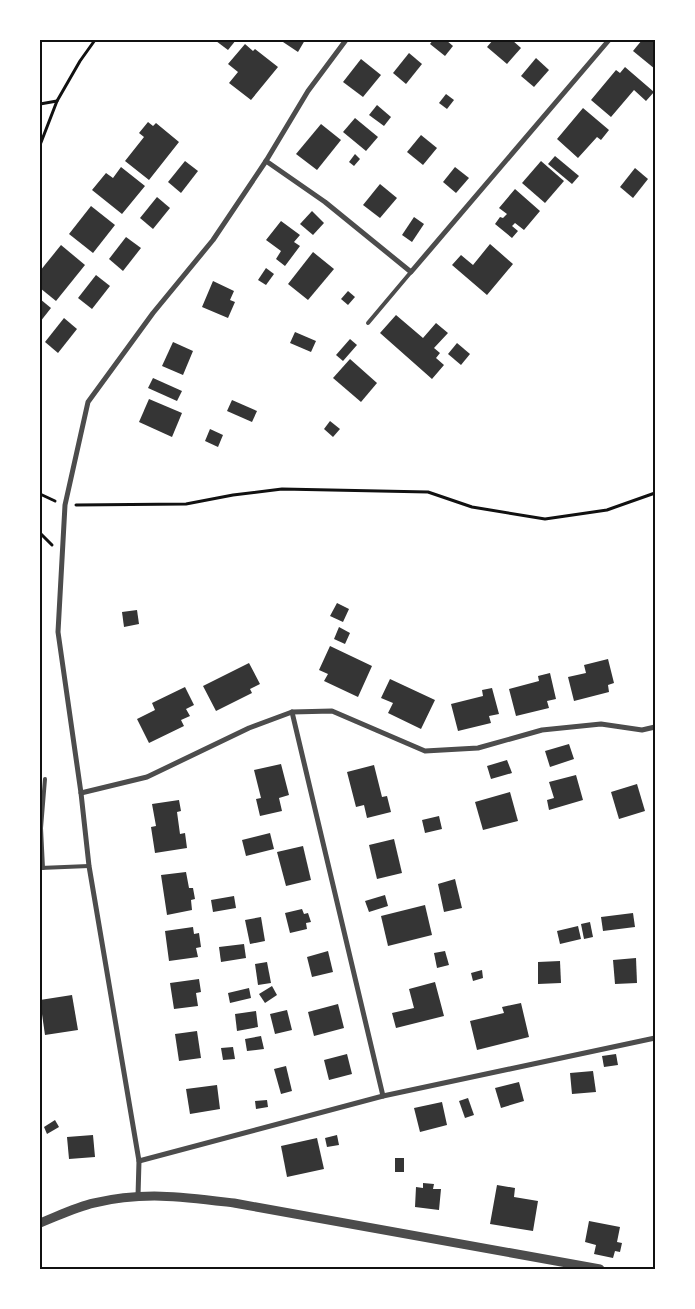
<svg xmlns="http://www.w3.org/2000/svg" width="695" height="1309" viewBox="0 0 695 1309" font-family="'Source Serif 4',serif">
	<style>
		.building { fill: #353535 }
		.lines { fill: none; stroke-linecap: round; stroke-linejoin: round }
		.path { stroke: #111; stroke-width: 3 }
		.service { stroke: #4c4c4c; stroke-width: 4 }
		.minor { stroke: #4c4c4c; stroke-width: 5 }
		.tertiary { stroke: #4c4c4c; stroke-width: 9 }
		.neatline { fill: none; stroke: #111; stroke-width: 2 }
	</style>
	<rect width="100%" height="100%" fill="#fff"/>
	<g class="building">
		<polygon points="218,40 236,40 228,50 216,41"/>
		<polygon points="280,40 305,40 298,52"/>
		<polygon points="433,40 446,40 453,46 445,56 430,44"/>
		<polygon points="493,40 512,40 521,48 507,64 487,47"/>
		<polygon points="642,40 655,40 655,69 633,51"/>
		<polygon points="245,44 253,51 255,49 278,67 251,100 229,83 238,72 228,64"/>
		<polygon points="409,53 422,64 406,84 393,73"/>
		<polygon points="536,58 549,70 534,87 521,76"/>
		<polygon points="361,59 381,75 363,97 343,82"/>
		<polygon points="625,67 654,92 646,101 634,90 611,117 591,100 616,70 620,73"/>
		<polygon points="446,94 454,100 447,109 439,103"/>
		<polygon points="377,105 391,117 384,126 369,115"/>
		<polygon points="583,108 609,130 601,140 597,137 578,158 557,139"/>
		<polygon points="355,118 378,137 366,151 343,132"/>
		<polygon points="148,122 153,126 156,123 179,142 149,180 125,161 144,137 139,133"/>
		<polygon points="321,124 341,140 317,170 296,154"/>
		<polygon points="421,135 437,148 423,165 407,152"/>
		<polygon points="355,154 360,159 354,166 349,162"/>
		<polygon points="555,156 579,176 572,184 548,164"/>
		<polygon points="185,161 198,171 181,193 168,182"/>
		<polygon points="541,161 564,181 545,203 522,183"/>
		<polygon points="121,167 145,186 122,214 92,190 106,173 113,178"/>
		<polygon points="455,167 469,178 456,193 443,182"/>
		<polygon points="635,168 648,179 633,198 620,187"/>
		<polygon points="380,184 397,198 380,218 363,205"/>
		<polygon points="515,189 540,211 524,230 515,223 512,226 518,231 512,238 495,224 500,217 503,218 507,214 499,208"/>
		<polygon points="157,197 170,208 153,229 140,218"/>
		<polygon points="91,206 115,225 93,253 69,234"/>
		<polygon points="312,211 324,223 313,235 300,224"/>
		<polygon points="414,217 424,224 412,242 402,235"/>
		<polygon points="281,221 300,235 294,242 300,246 285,266 276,259 281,251 266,240"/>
		<polygon points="126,237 141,248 123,271 109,259"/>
		<polygon points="490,244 513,264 487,295 452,265 461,255 473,265"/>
		<polygon points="61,245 85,265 56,301 40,288 40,271"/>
		<polygon points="313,252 334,269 308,300 288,284"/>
		<polygon points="266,268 274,274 266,285 258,280"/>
		<polygon points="96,275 110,286 92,309 78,298"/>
		<polygon points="213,281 234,291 230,300 235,302 228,318 202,307"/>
		<polygon points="348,291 355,297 348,305 341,299"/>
		<polygon points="40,299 51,308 40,322"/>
		<polygon points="396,315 423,338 436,323 448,333 434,348 440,353 436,358 444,365 432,379 380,333"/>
		<polygon points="64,318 77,329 58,353 45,342"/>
		<polygon points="295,332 316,341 311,352 290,343"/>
		<polygon points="350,339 357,345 343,361 336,355"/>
		<polygon points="173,342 193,351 183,375 162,366"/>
		<polygon points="457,343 470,354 461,365 448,354"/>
		<polygon points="350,359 377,383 361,402 333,378"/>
		<polygon points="153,378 182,391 177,401 148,388"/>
		<polygon points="149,399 182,413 172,437 139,422"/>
		<polygon points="232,400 257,411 252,422 227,411"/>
		<polygon points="330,421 340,429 333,437 324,429"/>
		<polygon points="210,429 223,435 218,447 205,441"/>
		<polygon points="337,603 349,609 343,622 330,616"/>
		<polygon points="137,610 139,624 124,627 122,612"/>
		<polygon points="339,627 350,633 345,644 334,639"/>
		<polygon points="330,646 372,666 358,697 324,681 328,674 319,670"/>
		<polygon points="608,659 614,683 608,685 609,692 574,701 568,677 586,673 584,665"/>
		<polygon points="249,663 260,684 250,689 252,693 216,711 203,686"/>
		<polygon points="550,673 556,699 547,701 549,708 516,716 509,689 539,681 538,676"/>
		<polygon points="390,679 435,700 421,729 388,713 393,703 381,698"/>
		<polygon points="185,687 194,705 186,709 190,716 181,720 184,726 149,743 137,719 155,710 152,703"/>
		<polygon points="492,688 499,714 489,716 491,723 458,731 451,704 483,696 482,690"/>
		<polygon points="569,744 574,759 550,767 545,751"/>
		<polygon points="507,760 512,773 491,779 487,766"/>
		<polygon points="281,764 289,795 279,798 282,811 260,816 256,799 261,798 254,770"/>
		<polygon points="374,765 382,797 387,796 391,812 367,818 364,805 356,807 347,772"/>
		<polygon points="576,775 583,800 549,810 547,800 554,798 549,782"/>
		<polygon points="637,784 645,811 619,819 611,792"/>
		<polygon points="510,792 518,821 483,830 475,802"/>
		<polygon points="179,800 181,811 177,812 180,834 185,833 187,848 155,853 151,827 156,826 152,804"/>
		<polygon points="439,816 442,829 425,833 422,820"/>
		<polygon points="270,833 274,849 246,856 242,840"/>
		<polygon points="394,839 402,873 377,879 369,845"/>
		<polygon points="303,846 311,880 286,886 277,852"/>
		<polygon points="186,872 189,888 193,888 195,899 191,900 192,910 167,915 161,875"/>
		<polygon points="455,879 462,908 444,912 438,884"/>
		<polygon points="385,895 388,906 369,912 365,901"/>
		<polygon points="234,896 236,908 213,912 211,900"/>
		<polygon points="425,905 432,935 388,946 381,916"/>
		<polygon points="302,909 304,914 308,913 311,922 306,923 307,929 290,933 285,913"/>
		<polygon points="633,913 635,927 603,931 601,917"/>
		<polygon points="261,917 265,941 250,944 245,920"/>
		<polygon points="590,922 593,937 584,939 581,924"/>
		<polygon points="578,926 581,939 560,944 557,931"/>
		<polygon points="193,927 194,934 199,933 201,947 196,948 198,957 169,961 165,931"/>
		<polygon points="244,944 246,958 221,962 219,947"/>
		<polygon points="328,951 333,972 312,977 307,957"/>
		<polygon points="445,951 449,965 437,968 434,953"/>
		<polygon points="636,958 637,983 615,984 613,960"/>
		<polygon points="560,961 561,983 538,984 538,962"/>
		<polygon points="267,962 271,983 258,985 255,964"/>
		<polygon points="482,970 483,978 473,981 471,973"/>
		<polygon points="199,979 201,992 196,993 198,1006 174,1009 170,983"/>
		<polygon points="435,982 444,1016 396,1028 392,1013 414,1008 409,989"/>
		<polygon points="272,986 277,995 265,1003 259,994"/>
		<polygon points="249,988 251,998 230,1003 228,993"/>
		<polygon points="72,995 78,1030 45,1035 40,1000"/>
		<polygon points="521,1003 529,1037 477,1050 470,1021 504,1013 502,1007"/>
		<polygon points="338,1004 344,1028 314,1036 308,1012"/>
		<polygon points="287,1010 292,1030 275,1034 270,1014"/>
		<polygon points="256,1011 258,1027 237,1031 235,1014"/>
		<polygon points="197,1031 201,1058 179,1061 175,1034"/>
		<polygon points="261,1036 264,1049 247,1051 245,1039"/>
		<polygon points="233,1047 235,1059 223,1060 221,1048"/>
		<polygon points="347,1054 352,1074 329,1080 324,1060"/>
		<polygon points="616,1054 618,1065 604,1067 602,1056"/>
		<polygon points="286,1066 292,1091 281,1094 274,1069"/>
		<polygon points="593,1071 596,1092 572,1094 570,1073"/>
		<polygon points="519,1082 524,1101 501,1108 495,1088"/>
		<polygon points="217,1085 220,1109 190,1114 186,1089"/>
		<polygon points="468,1098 474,1115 465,1118 459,1101"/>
		<polygon points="267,1100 268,1107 256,1109 255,1101"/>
		<polygon points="442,1102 447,1125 420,1132 414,1108"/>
		<polygon points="55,1120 59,1127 47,1134 44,1127"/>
		<polygon points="93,1135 95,1157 69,1159 67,1137"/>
		<polygon points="337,1135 339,1145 327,1147 325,1138"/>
		<polygon points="317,1138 324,1169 287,1177 281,1146"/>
		<rect x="395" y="1158" width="9" height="14"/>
		<polygon points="423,1183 434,1184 433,1189 441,1189 439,1210 415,1207 416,1187 423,1188"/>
		<polygon points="497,1185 515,1188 514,1197 538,1201 533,1231 490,1224"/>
		<polygon points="589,1221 620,1227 617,1242 622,1243 620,1252 615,1251 613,1258 594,1254 596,1245 585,1242"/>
	</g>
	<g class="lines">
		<g class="path">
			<polyline points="40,104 57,101"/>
			<polyline points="40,145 57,101 80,61 95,40"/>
			<polyline points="40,494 55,501"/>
			<polyline points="76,505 186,504 233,495 282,489 428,492 472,507 545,519 607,510 655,493"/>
			<polyline points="40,533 52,545"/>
		</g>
		<g class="service">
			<polyline points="368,323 411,272"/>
			<polyline points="40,868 89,866"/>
			<polyline points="43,868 41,828 45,779"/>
		</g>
		<g class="minor">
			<polyline points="266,161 325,202 411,272 609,40"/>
			<polyline points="292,712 383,1096"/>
			<polyline points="81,793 147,777 249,728 292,712 332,711 425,751 478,748 542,730 601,724 642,730 655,727"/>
			<polyline points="139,1161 383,1096 655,1038"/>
			<polyline points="138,1196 139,1161 89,866 81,793 58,632 65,505 88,402 153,313 213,240 266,161 308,91 346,40"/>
		</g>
		<path class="tertiary" d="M 40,1223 C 58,1216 76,1207 94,1203 C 144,1191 185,1197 234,1203 L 600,1269"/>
	</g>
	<rect width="695" height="1309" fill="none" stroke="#ffffff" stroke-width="82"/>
	<rect x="41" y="41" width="613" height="1227" class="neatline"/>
</svg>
